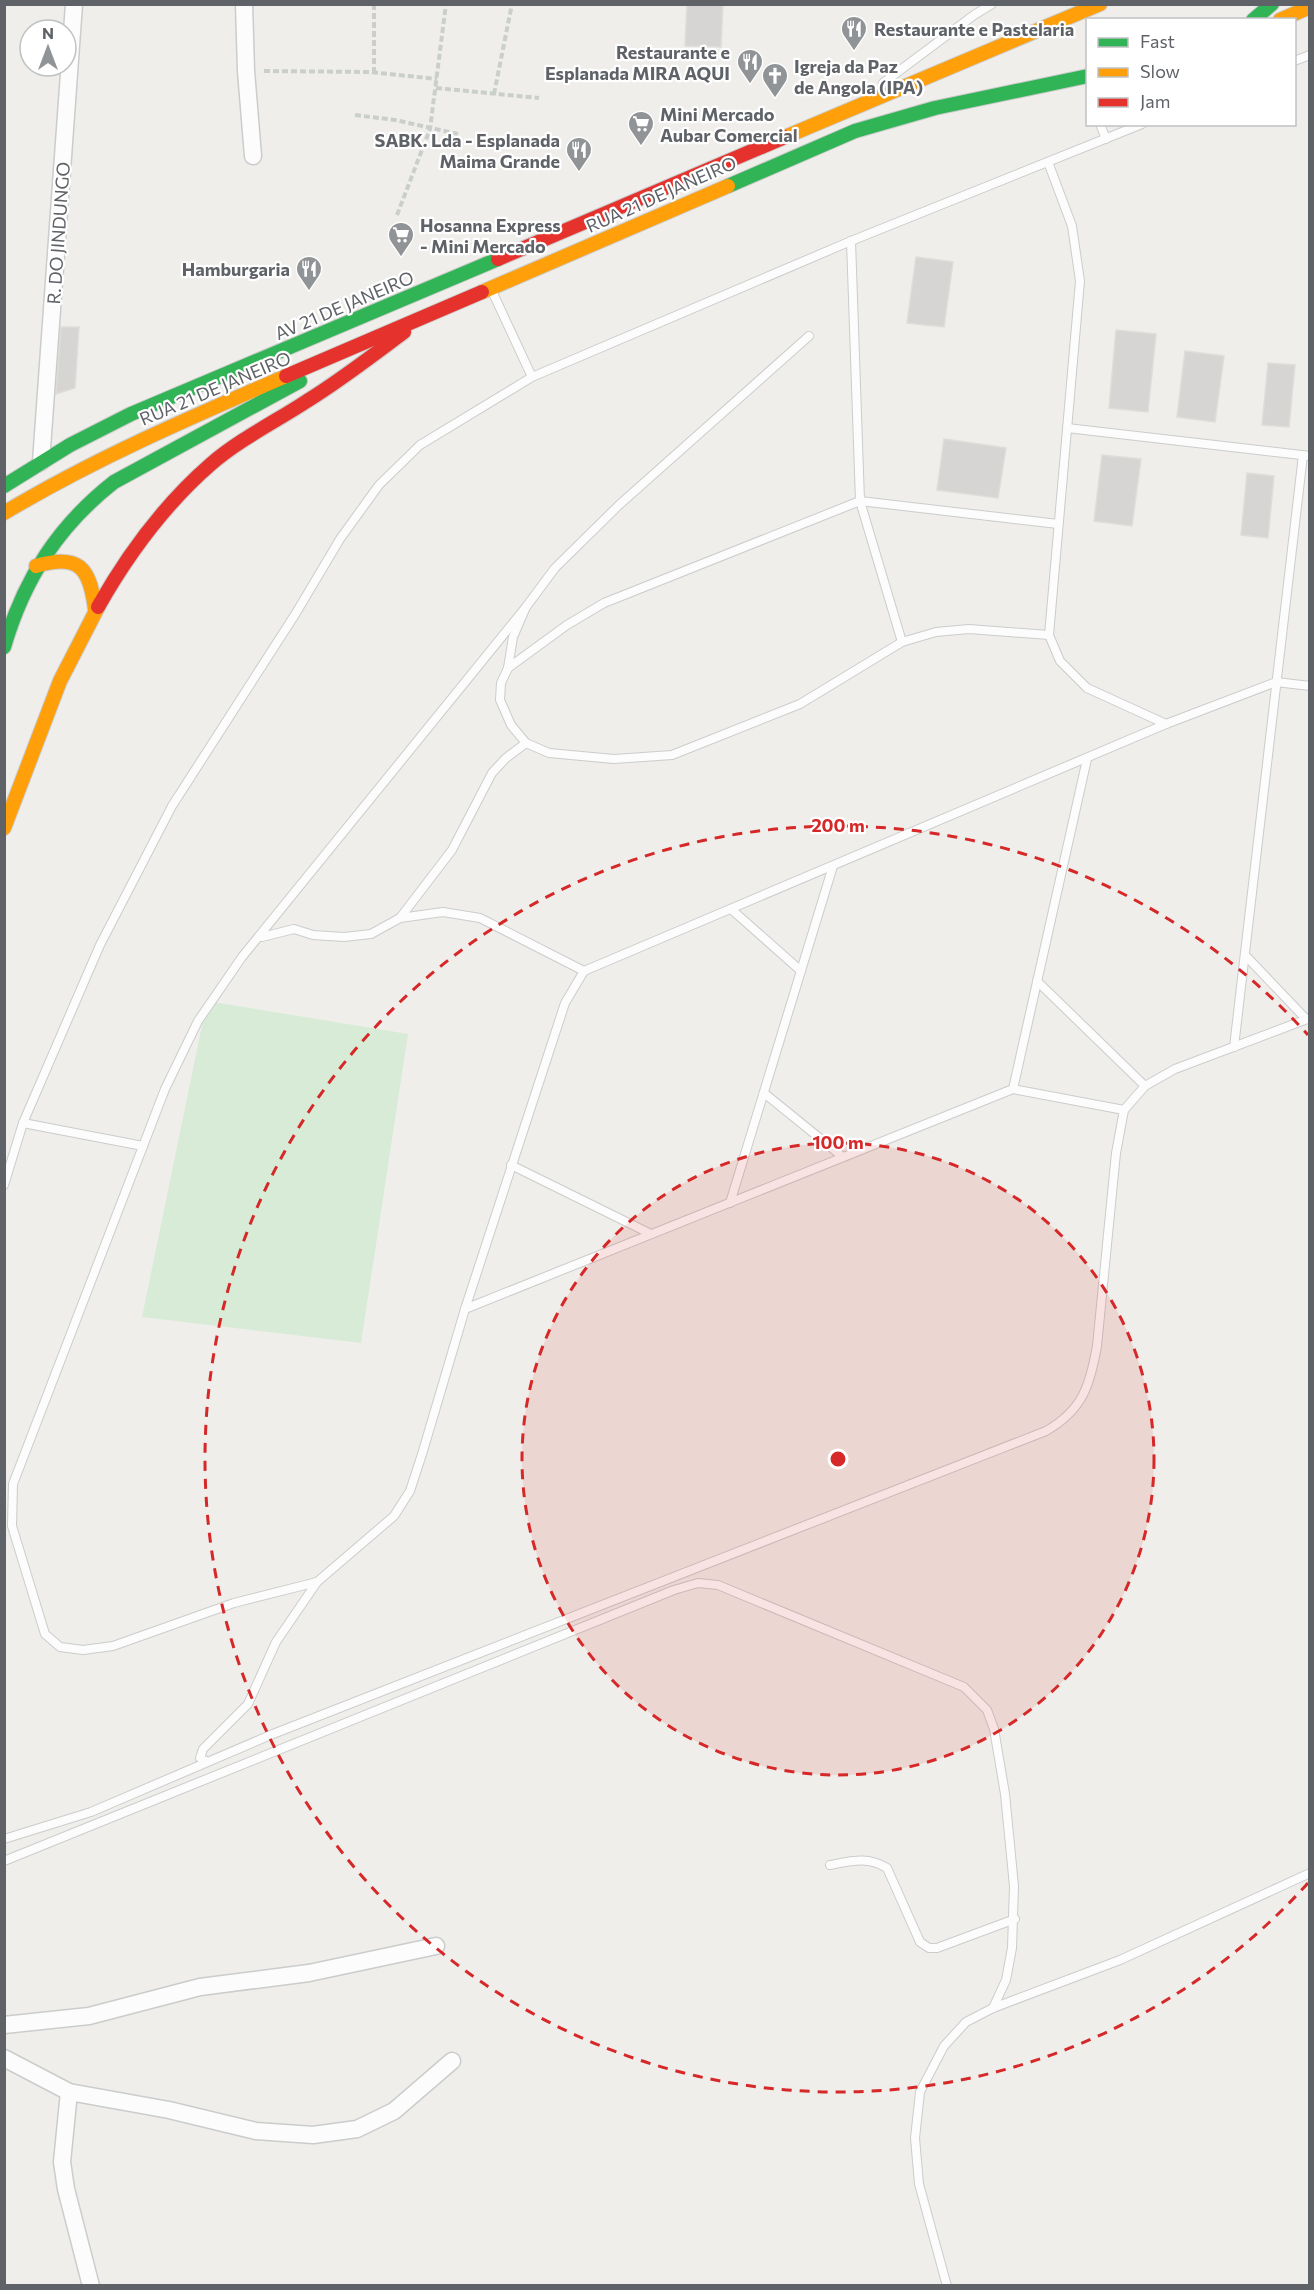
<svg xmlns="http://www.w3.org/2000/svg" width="1314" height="2290" viewBox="0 0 1314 2290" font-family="Commissioner,sans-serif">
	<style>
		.green { fill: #d8ebd6 }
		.building { fill: #d6d5d3; stroke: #deddd9; stroke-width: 1.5 }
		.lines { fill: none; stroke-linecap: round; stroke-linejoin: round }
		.lane-casing { stroke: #cbcccc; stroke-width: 10 }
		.street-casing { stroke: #cbcccc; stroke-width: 19 }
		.fast-casing { stroke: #cacacb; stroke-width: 16 }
		.slow-casing { stroke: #cacacb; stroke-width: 16 }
		.jam-casing { stroke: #cacacb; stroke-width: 16 }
		.path { stroke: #cacfcc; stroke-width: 4; stroke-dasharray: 6 3; stroke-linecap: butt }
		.lane { stroke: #fdfcfc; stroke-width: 8 }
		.street { stroke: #fdfcfc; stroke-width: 16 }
		.fast { stroke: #30b455; stroke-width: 14 }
		.slow { stroke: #ff9f0a; stroke-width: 14 }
		.jam { stroke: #e5322d; stroke-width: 14 }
		.ring { fill: none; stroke: #d62828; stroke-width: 3; stroke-dasharray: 10 8 }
		.labels { text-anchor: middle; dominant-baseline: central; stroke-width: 4.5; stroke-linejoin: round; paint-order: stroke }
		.poi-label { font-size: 18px; font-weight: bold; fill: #5f6368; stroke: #fff; text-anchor: start }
		.street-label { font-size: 18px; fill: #5f6368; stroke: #fff }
		.centre { fill: #d62828; stroke: #fff; stroke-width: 3 }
		.ring-label { font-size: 18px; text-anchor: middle; font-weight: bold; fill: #d62828; stroke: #fff; stroke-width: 4.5; stroke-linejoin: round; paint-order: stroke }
	</style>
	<rect width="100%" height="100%" fill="#efeeea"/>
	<polygon class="green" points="207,1001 408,1034 361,1343 142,1317"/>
	<g class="building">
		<polygon points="687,4 723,4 721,47 685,46"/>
		<polygon points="916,257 953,262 944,327 907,323"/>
		<polygon points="61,327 79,327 75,388 56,394"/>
		<polygon points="1116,330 1156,334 1148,412 1109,408"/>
		<polygon points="1185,351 1224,356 1215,422 1177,417"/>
		<polygon points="1268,363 1295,365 1289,427 1262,425"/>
		<polygon points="944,439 1006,448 998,498 937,490"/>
		<polygon points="1102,455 1141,459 1132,526 1094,521"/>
		<polygon points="1247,473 1274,476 1268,538 1241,535"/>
	</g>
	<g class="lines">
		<defs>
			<g id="lane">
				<polyline points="1294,61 1310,55"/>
				<polyline points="883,83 974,15 992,4"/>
				<polyline points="1100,124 1106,139"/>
				<polyline points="1048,162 1072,226 1080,281 1049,635 1060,661 1087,688 1166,724"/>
				<polyline points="851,241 860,501 902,642"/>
				<polyline points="492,291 532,377"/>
				<polyline points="1067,428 1310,456"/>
				<polyline points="526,607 242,957 198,1021 165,1089 13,1484 12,1526 45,1634 60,1647 83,1650 113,1646 234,1603 317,1582 394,1516 410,1491 423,1451 465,1309 565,1003 584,971 1166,724 1276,682 1310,686"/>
				<polyline points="1049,635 969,629 936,632 902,642 800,704 672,755 614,759 549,753 526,743 511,725 500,700 501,683 508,668 567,625 604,603 860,501 1058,524"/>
				<polyline points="508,668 513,637 526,607 555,568 619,505 809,336"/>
				<polyline points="731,909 801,971"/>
				<polyline points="400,918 452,850 492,773 506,758 526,743"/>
				<polyline points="262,937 294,929 313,935 344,937 371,934 400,918 443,912 480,918 584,971"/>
				<polyline points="1245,955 1306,1019"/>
				<polyline points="1037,981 1145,1086"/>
				<polyline points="1234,1047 1303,455"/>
				<polyline points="1013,1089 1087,759"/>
				<polyline points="764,1093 843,1157"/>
				<polyline points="23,1123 143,1146"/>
				<polyline points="511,1165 651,1234"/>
				<polyline points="4,1185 23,1123 100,945 172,806 296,613 340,539 379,485 420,445 532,377 851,241 1142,124"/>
				<polyline points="730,1203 833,866"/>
				<polyline points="465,1309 1013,1089 1124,1110"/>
				<polyline points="206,1761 200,1758 203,1749 248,1704 276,1642 317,1582"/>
				<path d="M 4,1839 L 91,1812 L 273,1734 L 1046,1431 C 1083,1410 1090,1385 1097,1346 L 1116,1153 L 1124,1110 L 1145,1086 L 1175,1069 L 1310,1018"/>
				<polyline points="4,1861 674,1590 698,1583 718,1585 964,1687 987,1710 994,1729 1005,1794 1014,1886 1012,1948 1006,1980 993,2008"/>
				<path d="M 830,1865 C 851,1861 868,1856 887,1868 L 920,1942 L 929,1948 L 937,1948 L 1015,1919"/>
				<polyline points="947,2286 919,2184 915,2138 920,2092 944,2046 966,2022 993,2008 1120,1960 1310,1873"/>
			</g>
			<g id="street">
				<polyline points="244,4 246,71 253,156"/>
				<polyline points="41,462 74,4"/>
				<polyline points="4,2025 89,2016 200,1987 309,1973 436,1946"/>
				<polyline points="4,2058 69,2092 169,2110 256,2131 313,2135 357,2129 394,2111 452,2061"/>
				<polyline points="69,2092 62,2162 66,2189 91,2286"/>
			</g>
			<g id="fast">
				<polyline points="1253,20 1272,4"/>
				<polyline points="728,186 855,131 935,108 1088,76"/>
				<polyline points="4,486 70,445 131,414 498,259"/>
				<path d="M 4,647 C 24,579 58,526 114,482 L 300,381"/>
			</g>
			<g id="slow">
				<polyline points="1280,20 1310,7"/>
				<polyline points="785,137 1100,4"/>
				<polyline points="482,292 728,186"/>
				<path d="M 4,513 C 94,459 189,418 286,376"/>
				<path d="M 36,566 C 79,553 90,568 95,609"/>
				<polyline points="4,828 60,681 98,607"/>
			</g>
			<g id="jam">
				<polyline points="498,259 785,137"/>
				<polyline points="286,376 482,292"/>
				<path d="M 98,607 C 128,554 165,504 211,464 C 240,439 275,422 307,401 C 341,380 372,356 404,332"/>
			</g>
		</defs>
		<use href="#lane" class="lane-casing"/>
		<use href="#street" class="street-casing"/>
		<use href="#fast" class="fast-casing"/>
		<use href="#slow" class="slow-casing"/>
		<use href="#jam" class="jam-casing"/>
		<g class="path">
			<polyline points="374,4 374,72"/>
			<polyline points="264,71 370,72 437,79"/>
			<polyline points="436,88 539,98"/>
			<polyline points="494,94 512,4"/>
			<polyline points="355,115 395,120 458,134"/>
			<polyline points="397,215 430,129 446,4"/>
		</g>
		<use href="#lane" class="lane"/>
		<use href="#street" class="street"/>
		<use href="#fast" class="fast"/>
		<use href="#slow" class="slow"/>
		<use href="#jam" class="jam"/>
	</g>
	<circle cx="838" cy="1459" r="316" fill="#d62828" fill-opacity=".12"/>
	<g class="ring">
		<circle cx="838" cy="1459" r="316"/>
		<path d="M1308 1883A633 633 0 1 1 1308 1035"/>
	</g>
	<defs>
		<symbol id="restaurant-pin" viewBox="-11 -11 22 30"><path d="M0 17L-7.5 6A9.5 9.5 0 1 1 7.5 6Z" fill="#919496" stroke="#fff"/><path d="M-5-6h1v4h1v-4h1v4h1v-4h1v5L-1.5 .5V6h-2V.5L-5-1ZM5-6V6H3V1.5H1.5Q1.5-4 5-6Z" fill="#fff"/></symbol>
		<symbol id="church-pin" viewBox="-11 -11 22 30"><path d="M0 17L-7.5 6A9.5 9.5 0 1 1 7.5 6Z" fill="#919496" stroke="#fff"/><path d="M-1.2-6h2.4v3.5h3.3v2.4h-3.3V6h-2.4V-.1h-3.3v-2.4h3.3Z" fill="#fff"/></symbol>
		<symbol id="supermarket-pin" viewBox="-11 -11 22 30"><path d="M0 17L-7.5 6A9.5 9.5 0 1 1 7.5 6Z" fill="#919496" stroke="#fff"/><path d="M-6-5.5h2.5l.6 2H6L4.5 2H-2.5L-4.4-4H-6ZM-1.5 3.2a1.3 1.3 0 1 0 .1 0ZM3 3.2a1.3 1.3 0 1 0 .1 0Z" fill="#fff"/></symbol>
	</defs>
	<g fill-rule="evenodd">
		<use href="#restaurant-pin" x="839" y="14" width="30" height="40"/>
		<use href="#restaurant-pin" x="735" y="47" width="30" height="40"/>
		<use href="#church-pin" x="760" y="61" width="30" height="40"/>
		<use href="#supermarket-pin" x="626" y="109" width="30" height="40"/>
		<use href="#restaurant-pin" x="564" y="135" width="30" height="40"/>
		<use href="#supermarket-pin" x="386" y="220" width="30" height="40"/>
		<use href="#restaurant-pin" x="294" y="254" width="30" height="40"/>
	</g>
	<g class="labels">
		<g class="poi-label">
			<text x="874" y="29">Restaurante e Pastelaria</text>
			<text x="730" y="52" text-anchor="end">Restaurante e<tspan x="730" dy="21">Esplanada MIRA AQUI</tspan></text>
			<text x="794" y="66">Igreja da Paz<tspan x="794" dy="21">de Angola (IPA)</tspan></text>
			<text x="660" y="114">Mini Mercado<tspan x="660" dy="21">Aubar Comercial</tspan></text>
			<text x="560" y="140" text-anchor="end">SABK. Lda - Esplanada<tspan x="560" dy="21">Maima Grande</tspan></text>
			<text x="420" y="225">Hosanna Express<tspan x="420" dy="21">- Mini Mercado</tspan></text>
			<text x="290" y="269" text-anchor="end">Hamburgaria</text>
		</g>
		<g class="street-label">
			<text transform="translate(661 194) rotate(-24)">RUA 21 DE JANEIRO</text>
			<text transform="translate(58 233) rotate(-86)">R. DO JINDUNGO</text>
			<text transform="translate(344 305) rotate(-23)">AV 21 DE JANEIRO</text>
			<text transform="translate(215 388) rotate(-23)">RUA 21 DE JANEIRO</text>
		</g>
	</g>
	<circle cx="838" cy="1459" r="9" class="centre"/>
	<g class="ring-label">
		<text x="838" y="832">200 m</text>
		<text x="838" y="1149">100 m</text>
	</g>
	<rect width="1314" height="2290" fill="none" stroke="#5f6368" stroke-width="12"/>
	<rect x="1086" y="18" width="210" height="108" fill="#ffffff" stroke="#bfc1c3" stroke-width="1.5"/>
	<rect x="1098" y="38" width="30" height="9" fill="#30b455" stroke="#bfc1c3" stroke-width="1.5"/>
	<text x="1140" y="48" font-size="18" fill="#5f6368">Fast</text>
	<rect x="1098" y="68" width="30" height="9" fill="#ff9f0a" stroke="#bfc1c3" stroke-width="1.5"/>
	<text x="1140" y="78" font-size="18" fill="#5f6368">Slow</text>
	<rect x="1098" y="98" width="30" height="9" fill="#e5322d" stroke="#bfc1c3" stroke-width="1.5"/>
	<text x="1140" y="108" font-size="18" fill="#5f6368">Jam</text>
	<g transform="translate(48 48)"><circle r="28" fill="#ffffff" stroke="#bfc1c3" stroke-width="1.5"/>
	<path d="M0-4.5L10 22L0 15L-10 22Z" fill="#919496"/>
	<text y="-9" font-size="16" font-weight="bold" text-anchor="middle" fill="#5f6368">N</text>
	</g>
</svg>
